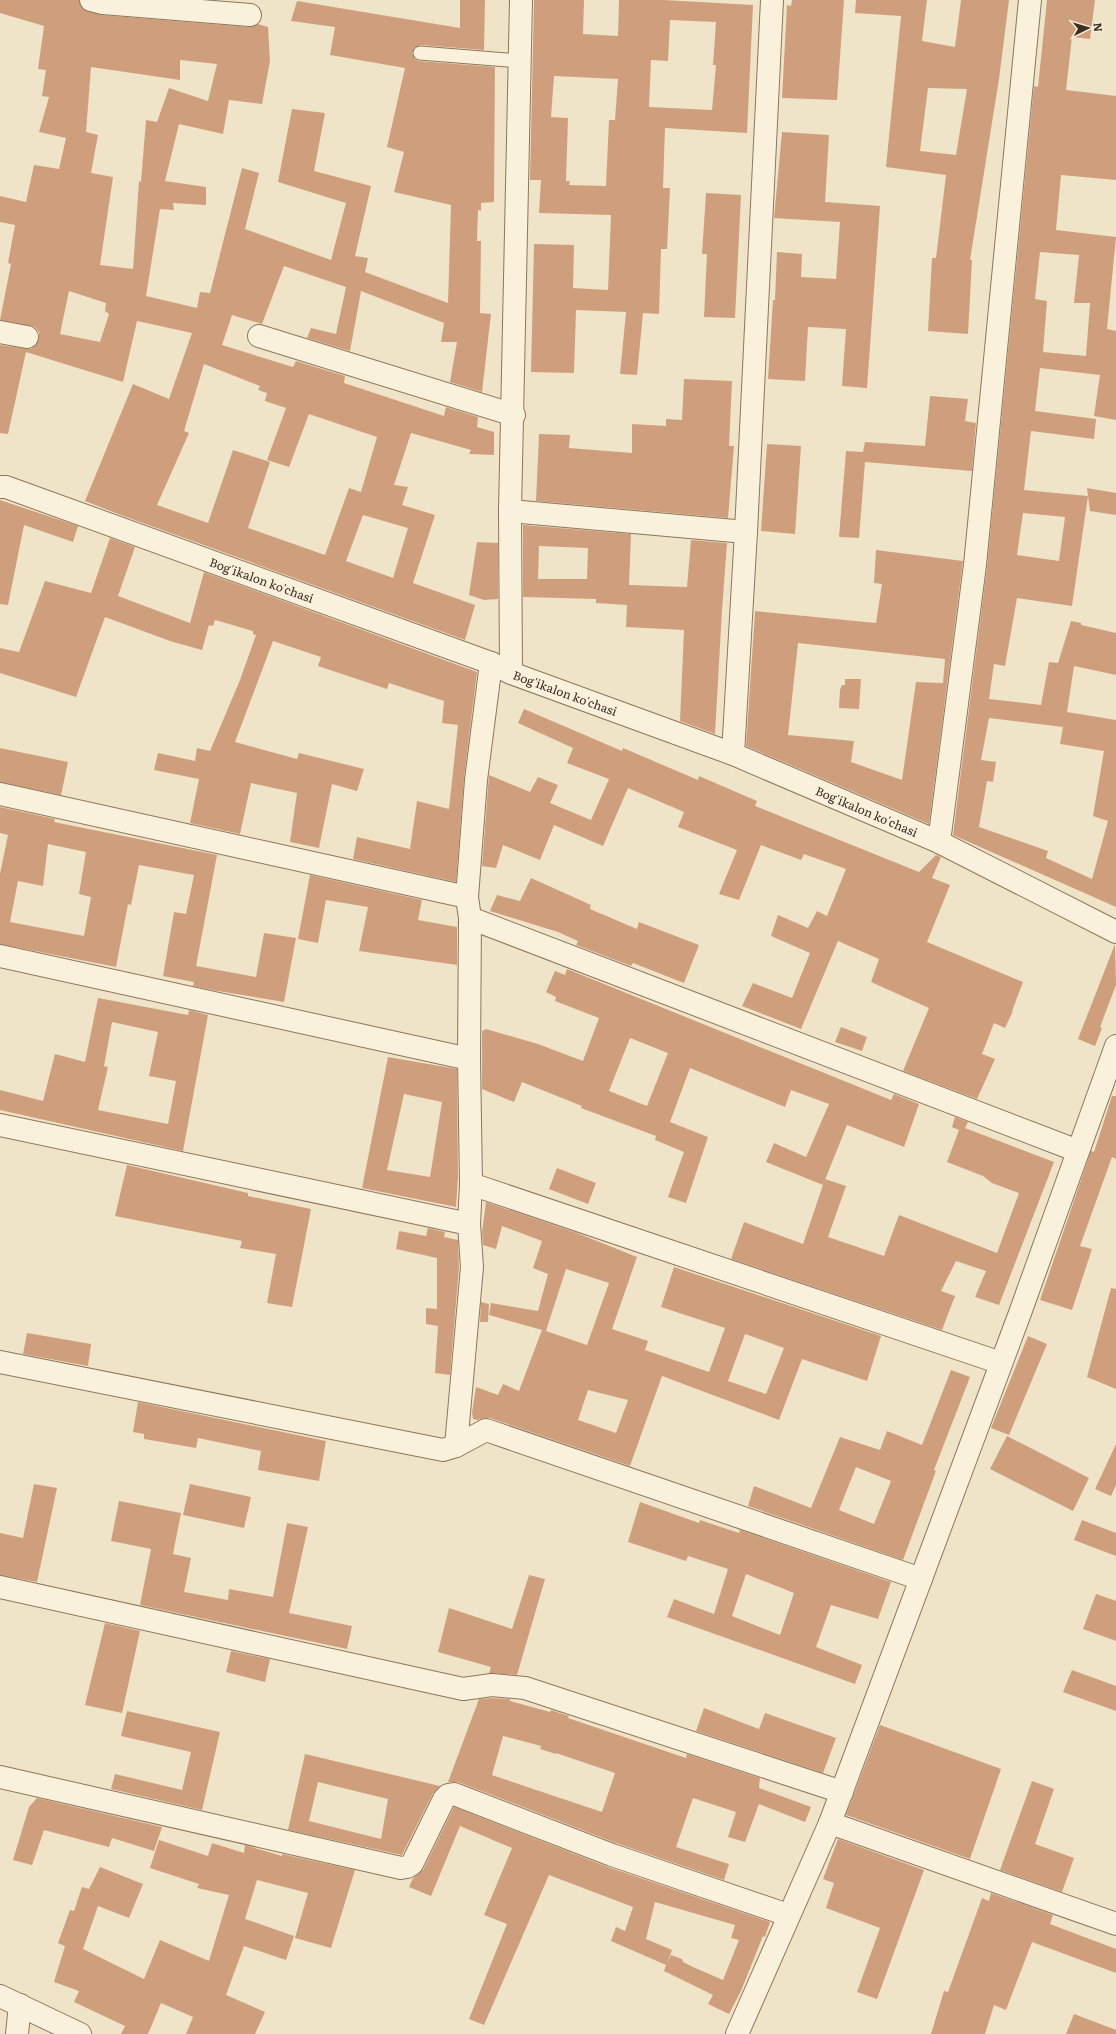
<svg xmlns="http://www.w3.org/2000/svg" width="1116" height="2034" viewBox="0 0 1116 2034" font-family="Literata,serif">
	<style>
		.building { fill: #cf9f7d; fill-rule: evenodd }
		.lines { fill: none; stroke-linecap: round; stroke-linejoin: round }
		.service-casing { stroke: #8d765c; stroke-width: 15 }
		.minor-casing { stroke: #8d765c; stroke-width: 24 }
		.service { stroke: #faf1dc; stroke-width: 13 }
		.minor { stroke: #faf1dc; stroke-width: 22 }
		.labels { text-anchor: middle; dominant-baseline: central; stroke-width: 3; stroke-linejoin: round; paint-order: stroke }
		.street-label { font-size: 12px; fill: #3d2e20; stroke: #f7eed8 }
	</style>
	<rect width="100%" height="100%" fill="#f0e4c8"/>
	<g class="building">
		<path d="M 0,0 L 79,0 L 83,9 L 102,15 L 249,27 L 258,24 L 268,27 L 270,61 L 262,104 L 229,100 L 223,134 L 179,124 L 165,181 L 206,187 L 206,205 L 173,203 L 174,210 L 160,209 L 146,296 L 197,308 L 200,292 L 210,293 L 242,168 L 259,173 L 245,229 L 331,260 L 346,203 L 278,182 L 292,109 L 325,113 L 314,171 L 371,186 L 355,256 L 368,258 L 365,272 L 448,303 L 451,205 L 394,192 L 404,152 L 387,147 L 405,68 L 330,55 L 335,27 L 291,21 L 297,1 L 460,28 L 460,0 L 485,0 L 484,50 L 421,45 L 414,48 L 412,53 L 415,59 L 419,61 L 495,67 L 494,202 L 481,203 L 481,211 L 478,210 L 477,241 L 481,241 L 480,313 L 491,314 L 482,392 L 450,382 L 457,342 L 441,342 L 444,323 L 361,291 L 350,351 L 307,338 L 311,328 L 336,334 L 346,287 L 284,266 L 262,324 L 232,315 L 222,345 L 293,367 L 296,361 L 345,376 L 344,383 L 444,416 L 446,407 L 478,417 L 477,427 L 494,432 L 494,455 L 469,454 L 471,450 L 411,433 L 394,485 L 408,487 L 402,505 L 435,515 L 413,583 L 475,605 L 465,640 L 118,514 L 85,501 L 133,384 L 169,399 L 192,333 L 137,321 L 123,382 L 26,352 L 8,434 L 0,433 L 0,345 L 31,349 L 36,345 L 39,339 L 39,332 L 35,327 L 0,320 L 11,264 L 8,263 L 15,225 L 0,222 L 0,196 L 26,202 L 34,165 L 59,169 L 66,138 L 39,132 L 49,97 L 42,96 L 46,70 L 38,69 L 44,26 L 0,13 ZM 180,60 L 217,64 L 208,101 L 169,88 L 157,122 L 146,120 L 141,182 L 139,181 L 133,269 L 100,265 L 113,177 L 91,173 L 98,135 L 86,132 L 91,67 L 180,80 ZM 69,291 L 106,303 L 105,311 L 109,314 L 100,342 L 60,334 ZM 204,364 L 260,386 L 258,390 L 267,393 L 265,401 L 286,408 L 267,460 L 289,467 L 309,414 L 377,437 L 361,492 L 349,488 L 325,555 L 248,528 L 270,462 L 233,450 L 208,523 L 157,505 L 189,433 L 184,431 ZM 363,515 L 408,528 L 393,578 L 346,561 Z"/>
		<path d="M 534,0 L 584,0 L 583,34 L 618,36 L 619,0 L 664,0 L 753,5 L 747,133 L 665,128 L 663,188 L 670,188 L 667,249 L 661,249 L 659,314 L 643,313 L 637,375 L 620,374 L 626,312 L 576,310 L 574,373 L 531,372 L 534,244 L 574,245 L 573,288 L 608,290 L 611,215 L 539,213 L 541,180 L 530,180 ZM 670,20 L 716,22 L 713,65 L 716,65 L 712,110 L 649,107 L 651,60 L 668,61 ZM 554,76 L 618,79 L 615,120 L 609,120 L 606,186 L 569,185 L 570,181 L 566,181 L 568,118 L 551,117 Z"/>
		<polygon points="792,0 844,0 837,100 782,98 787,5 791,6"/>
		<path d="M 856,0 L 927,0 L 922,41 L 955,47 L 961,0 L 1009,0 L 999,79 L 970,260 L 972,260 L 968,334 L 928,331 L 932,258 L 936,258 L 946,175 L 886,167 L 901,16 L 855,13 ZM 928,88 L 967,89 L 956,155 L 920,151 Z"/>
		<path d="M 1047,0 L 1095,0 L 1090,39 L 1072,37 L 1066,90 L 1116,96 L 1116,180 L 1061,175 L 1056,230 L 1116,237 L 1107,329 L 1116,331 L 1116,420 L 1094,416 L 1100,375 L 1040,368 L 1035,411 L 1096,419 L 1094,439 L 1031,431 L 1024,490 L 1088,496 L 1087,488 L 1116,493 L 1116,515 L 1090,511 L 1088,496 L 1072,606 L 1017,598 L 1005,666 L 994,664 L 989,699 L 1041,705 L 1049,662 L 1058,663 L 1071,621 L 1081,623 L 1081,625 L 1116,633 L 1116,675 L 1074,666 L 1067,712 L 1116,720 L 1116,907 L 953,835 L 987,567 L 1034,86 L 1038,87 ZM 1040,252 L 1079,255 L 1074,303 L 1090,303 L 1086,356 L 1043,352 L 1047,301 L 1035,299 ZM 1023,513 L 1065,517 L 1059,561 L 1017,555 ZM 989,718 L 1063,727 L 1060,744 L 1104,751 L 1093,816 L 1108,821 L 1092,879 L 1046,858 L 1048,851 L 979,827 L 987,781 L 993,782 L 996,762 L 981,760 Z"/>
		<polygon points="782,132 829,135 825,202 880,206 867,388 842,386 846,329 808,327 805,381 768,379 773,300 775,300 777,252 802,254 801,277 836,279 840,222 774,218"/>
		<polygon points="706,193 741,195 735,318 704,317 707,254 702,254"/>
		<polygon points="684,379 732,381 729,446 734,446 728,518 536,501 539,434 570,435 569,448 632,453 632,424 666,426 666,419 682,420"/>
		<polygon points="930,396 968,399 965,421 976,423 972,471 865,462 859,538 839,537 846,451 863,452 865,442 925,446"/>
		<polygon points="767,444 801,446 795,534 761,531"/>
		<polygon points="0,500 78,526 73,542 24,525 8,605 0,604"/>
		<path d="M 523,525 L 631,534 L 629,585 L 687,587 L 691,540 L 727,543 L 722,610 L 715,734 L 680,721 L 684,630 L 626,627 L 627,605 L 596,603 L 596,599 L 523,597 ZM 539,546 L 588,548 L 587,579 L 538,579 Z"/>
		<polygon points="110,538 135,547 118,596 190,623 204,572 477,672 464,778 456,882 353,859 357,837 410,849 417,801 449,809 458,725 442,723 444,701 389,683 387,689 318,666 321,657 273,641 235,742 297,759 299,753 364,769 357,791 332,784 319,848 290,842 297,793 251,783 240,834 190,823 199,779 154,770 158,753 195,761 197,748 210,751 240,680 256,635 253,634 253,631 215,620 213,626 209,625 202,650 170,641 105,617 76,697 0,673 0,648 19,652 45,581 91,593"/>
		<polygon points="477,542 498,543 498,599 484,600 469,595"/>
		<path d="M 876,550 L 963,561 L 929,824 L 746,746 L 755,611 L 876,623 L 882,584 L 874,583 ZM 798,643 L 945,659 L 943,683 L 916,682 L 902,780 L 851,762 L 854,741 L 788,735 Z"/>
		<polygon points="845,679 861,679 859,709 839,708 840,690 842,685 845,685"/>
		<polygon points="524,709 622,751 623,748 698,780 699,776 757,801 755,806 919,872 936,855 941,857 932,878 950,885 927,942 1023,982 1012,1011 1013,1011 1005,1028 994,1023 982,1054 995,1059 977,1099 903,1071 929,1008 871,982 879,959 838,941 801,1029 742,1006 753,983 792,998 810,953 771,936 778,915 808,928 817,911 827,916 846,869 804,854 801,860 761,845 739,900 719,894 737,850 678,827 684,812 628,788 603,846 554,825 540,860 503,845 496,868 482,866 489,775 530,792 538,777 558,785 550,803 591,820 609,779 567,763 573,748 518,723"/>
		<polygon points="0,748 68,762 61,795 0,782"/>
		<path d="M 0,807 L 55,819 L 54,822 L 217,855 L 196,966 L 256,977 L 264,933 L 296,938 L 284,1002 L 212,990 L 193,986 L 194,982 L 163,976 L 174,912 L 186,914 L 194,875 L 139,865 L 131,905 L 128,904 L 116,967 L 0,944 L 0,874 L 8,835 L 0,833 ZM 48,844 L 86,852 L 79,894 L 91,897 L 84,936 L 10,922 L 18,881 L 43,886 Z"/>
		<polygon points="310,875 422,900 418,920 457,927 457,965 359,951 368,907 326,900 318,943 298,939"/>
		<polygon points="531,878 591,905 590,909 637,929 639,922 699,945 684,983 633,963 631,966 576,945 578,941 558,932 490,911 497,895 520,901"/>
		<polygon points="1115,944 1116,985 1100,1027 1102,1028 1095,1046 1078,1039"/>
		<path d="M 567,969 L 891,1100 L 894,1094 L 919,1104 L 904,1147 L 847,1125 L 823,1185 L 766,1162 L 774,1143 L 806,1157 L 829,1104 L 791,1090 L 785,1107 L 690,1068 L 670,1122 L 708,1137 L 686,1203 L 668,1197 L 684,1152 L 655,1140 L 656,1136 L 581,1108 L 582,1106 L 522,1082 L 514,1102 L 482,1089 L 482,1031 L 486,1029 L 538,1044 L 583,1061 L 599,1018 L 555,1001 L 556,997 L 546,992 L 555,971 L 565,975 ZM 630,1038 L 668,1053 L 647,1106 L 609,1091 Z"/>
		<path d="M 98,998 L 188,1015 L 189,1010 L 208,1015 L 183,1151 L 0,1110 L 0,1090 L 43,1101 L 55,1054 L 85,1062 ZM 112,1022 L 158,1032 L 149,1076 L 176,1081 L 168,1124 L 98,1110 L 108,1067 L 104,1066 Z"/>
		<polygon points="841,1027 867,1037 862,1051 835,1042"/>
		<path d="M 388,1057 L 457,1069 L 458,1177 L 456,1207 L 362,1188 ZM 404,1094 L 442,1102 L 430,1177 L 387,1170 Z"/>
		<polygon points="1112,1096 1116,1096 1116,1159 1112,1157 1080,1246 1092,1249 1072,1310 1040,1300 1091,1151 1094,1152"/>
		<polygon points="955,1117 968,1122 965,1128 1054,1162 999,1305 975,1297 986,1271 956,1261 941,1291 955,1296 942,1330 731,1259 744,1222 803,1244 825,1179 846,1186 828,1237 884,1256 899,1215 997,1253 1019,1193 992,1183 983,1176 947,1162 959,1130 952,1127"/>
		<polygon points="127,1165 248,1193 248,1196 311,1209 292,1307 267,1303 276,1254 240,1248 242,1241 115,1216"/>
		<polygon points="557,1168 596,1183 588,1204 549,1189"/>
		<path d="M 486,1202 L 577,1233 L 637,1257 L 612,1329 L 648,1341 L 645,1350 L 709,1372 L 725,1328 L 661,1307 L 674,1267 L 881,1336 L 867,1381 L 802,1359 L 779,1420 L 662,1376 L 630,1466 L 490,1418 L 485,1418 L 477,1420 L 473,1419 L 472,1413 L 476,1387 L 498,1395 L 503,1384 L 519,1391 L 542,1330 L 489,1315 L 491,1303 L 538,1311 L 548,1274 L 533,1268 L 542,1241 L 502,1226 L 496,1249 L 483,1245 L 482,1232 ZM 566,1269 L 609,1283 L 587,1345 L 546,1331 ZM 745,1334 L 784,1348 L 766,1394 L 728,1381 ZM 588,1390 L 628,1400 L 616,1433 L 578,1420 Z"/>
		<polygon points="428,1228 445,1232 444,1237 458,1240 459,1267 450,1375 435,1373 438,1326 426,1324 426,1308 437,1309 437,1258 396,1249 399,1231 426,1236"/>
		<polygon points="1111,1288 1116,1289 1116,1389 1087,1377"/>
		<polygon points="481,1302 489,1304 488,1322 480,1322"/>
		<polygon points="27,1333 91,1344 88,1366 23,1354"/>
		<polygon points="1028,1336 1047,1344 1009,1435 991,1428"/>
		<path d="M 951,1370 L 970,1377 L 934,1470 L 936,1471 L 903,1560 L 748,1506 L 754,1486 L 811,1508 L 840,1437 L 880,1450 L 887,1431 L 922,1445 ZM 856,1467 L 891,1481 L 874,1524 L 839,1510 Z"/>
		<polygon points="138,1402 326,1441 319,1481 258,1470 261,1451 198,1438 196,1448 144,1439 144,1434 133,1432"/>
		<polygon points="1007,1436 1089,1478 1073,1511 990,1469"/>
		<polygon points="1116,1444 1116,1485 1111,1496 1095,1489"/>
		<polygon points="34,1484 57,1488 37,1582 0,1575 0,1533 23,1538"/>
		<polygon points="190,1484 251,1497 244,1528 183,1515"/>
		<polygon points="119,1501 181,1513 173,1554 191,1558 184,1592 228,1600 229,1589 273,1597 287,1523 308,1527 289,1613 352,1626 347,1649 140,1605 151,1549 111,1541"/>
		<path d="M 640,1502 L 699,1523 L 700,1520 L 739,1533 L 740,1530 L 891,1582 L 878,1619 L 831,1605 L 816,1647 L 862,1665 L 855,1684 L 667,1617 L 674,1599 L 714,1614 L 728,1569 L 688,1556 L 686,1561 L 628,1542 ZM 746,1574 L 794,1593 L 780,1635 L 732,1616 Z"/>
		<polygon points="1082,1520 1116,1533 1116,1556 1074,1540"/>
		<polygon points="529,1575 545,1579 517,1675 489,1673 491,1667 438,1652 449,1608 512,1629"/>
		<polygon points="1096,1594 1116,1601 1116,1641 1083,1629"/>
		<polygon points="105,1623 140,1631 122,1713 85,1705"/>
		<polygon points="231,1651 270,1659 265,1682 226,1672"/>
		<polygon points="1072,1670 1116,1686 1116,1711 1063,1692"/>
		<path d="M 492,1698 L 510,1699 L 510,1701 L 550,1712 L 551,1710 L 569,1716 L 568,1718 L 686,1758 L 687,1754 L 760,1778 L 759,1788 L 811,1807 L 805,1822 L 759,1804 L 745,1842 L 728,1837 L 736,1812 L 693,1798 L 676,1847 L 729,1864 L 724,1880 L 616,1843 L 458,1782 L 448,1782 L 479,1699 ZM 503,1736 L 541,1746 L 540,1749 L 556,1754 L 556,1753 L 615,1773 L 602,1812 L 492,1775 Z"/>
		<polygon points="704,1708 759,1729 765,1713 836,1738 823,1773 696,1731"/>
		<polygon points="127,1711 220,1732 202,1810 111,1789 115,1774 182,1790 191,1752 121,1736"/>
		<polygon points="880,1725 1001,1769 970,1859 846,1815"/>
		<path d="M 305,1754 L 440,1786 L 433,1793 L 402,1855 L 288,1830 ZM 318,1782 L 388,1799 L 381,1839 L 309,1821 Z"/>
		<polygon points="1032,1781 1054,1789 1035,1844 1074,1858 1062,1892 1000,1870"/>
		<polygon points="37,1798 162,1827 154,1851 112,1838 109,1847 44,1830 32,1865 13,1860 29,1807"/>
		<path d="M 454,1807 L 608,1867 L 770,1922 L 765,1937 L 763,1936 L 741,1991 L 729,2014 L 708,2004 L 713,1995 L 664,1971 L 666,1965 L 611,1941 L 616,1927 L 625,1931 L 633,1907 L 549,1875 L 484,2025 L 469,2019 L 507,1924 L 484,1915 L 512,1848 L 460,1826 L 431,1896 L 409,1887 L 413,1878 L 423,1870 ZM 655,1902 L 735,1925 L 731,1938 L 739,1940 L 723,1980 L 693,1967 L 683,1962 L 682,1959 L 671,1955 L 667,1963 L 672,1950 L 646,1939 Z"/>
		<polygon points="838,1839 924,1870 877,1999 857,1992 880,1928 826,1908 834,1883 823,1879"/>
		<polygon points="159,1840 208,1856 212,1843 244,1853 245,1845 282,1856 282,1854 355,1870 331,1948 295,1938 308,1893 257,1880 245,1919 294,1936 286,1960 244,1946 226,1995 265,2012 255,2034 186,2034 193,2017 161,2003 148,2034 121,2034 125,2026 74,2002 79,1991 54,1982 65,1946 58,1943 70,1910 74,1911 82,1887 89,1889 100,1867 143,1884 129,1918 98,1906 83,1949 144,1979 160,1940 209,1961 229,1895 197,1888 199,1884 150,1868"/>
		<polygon points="991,1893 1053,1915 1050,1924 1116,1949 1116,1973 1032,1942 1006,2010 994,2005 985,2034 931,2034 944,1991 948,1992 982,1898 989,1901"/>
		<polygon points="1074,2014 1116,2030 1116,2034 1066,2034"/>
	</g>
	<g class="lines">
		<defs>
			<polyline id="service" points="420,53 520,61"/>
			<g id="minor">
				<polyline points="91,0 103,3 250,15"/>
				<polyline points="0,332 27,337"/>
				<polyline points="259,336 514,415"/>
				<path id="s1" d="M 0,487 L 6,487 L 491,663 L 511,673 L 733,754 L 939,842 L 1116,932"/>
				<polyline points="510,511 746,532"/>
				<polyline points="511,673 510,511 521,0"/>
				<polyline points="733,754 746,532 772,0"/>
				<polyline points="0,794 467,897"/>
				<polyline points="939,842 975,565 1030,0"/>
				<polyline points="470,918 1078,1151"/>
				<polyline points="0,956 469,1059"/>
				<polyline points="0,1125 469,1224"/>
				<polyline points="471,1184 1001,1363"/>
				<polyline points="0,1362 443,1450 456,1446 486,1430 921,1579"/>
				<polyline points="456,1446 472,1267 469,1224 471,1184 469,1059 470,918 467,897 476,780 491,663"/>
				<polyline points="0,1587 463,1689 492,1685 525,1688 842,1792"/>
				<polyline points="0,1777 401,1868 407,1867 412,1864 444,1799 448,1795 454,1794 612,1855 788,1915"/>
				<polyline points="830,1823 1116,1924"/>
				<polyline points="0,1996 80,2034"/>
				<polyline points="17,2034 20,2005"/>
				<polyline points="737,2034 830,1823 1020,1313 1116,1046"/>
			</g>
		</defs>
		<use href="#service" class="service-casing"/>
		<use href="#minor" class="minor-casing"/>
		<use href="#service" class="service"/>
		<use href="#minor" class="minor"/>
	</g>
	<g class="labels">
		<g class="street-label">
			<text stroke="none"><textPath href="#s1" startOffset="278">Bog'ikalon ko'chasi</textPath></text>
			<text stroke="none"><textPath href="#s1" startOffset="602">Bog'ikalon ko'chasi</textPath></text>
			<text stroke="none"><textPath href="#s1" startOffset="926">Bog'ikalon ko'chasi</textPath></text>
		</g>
	</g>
	<g transform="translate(1088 28) rotate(85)" stroke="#f7eed8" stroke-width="3" paint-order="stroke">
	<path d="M0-3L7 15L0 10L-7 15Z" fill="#3d2e20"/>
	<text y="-6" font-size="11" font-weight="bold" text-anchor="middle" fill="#3d2e20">N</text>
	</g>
</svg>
